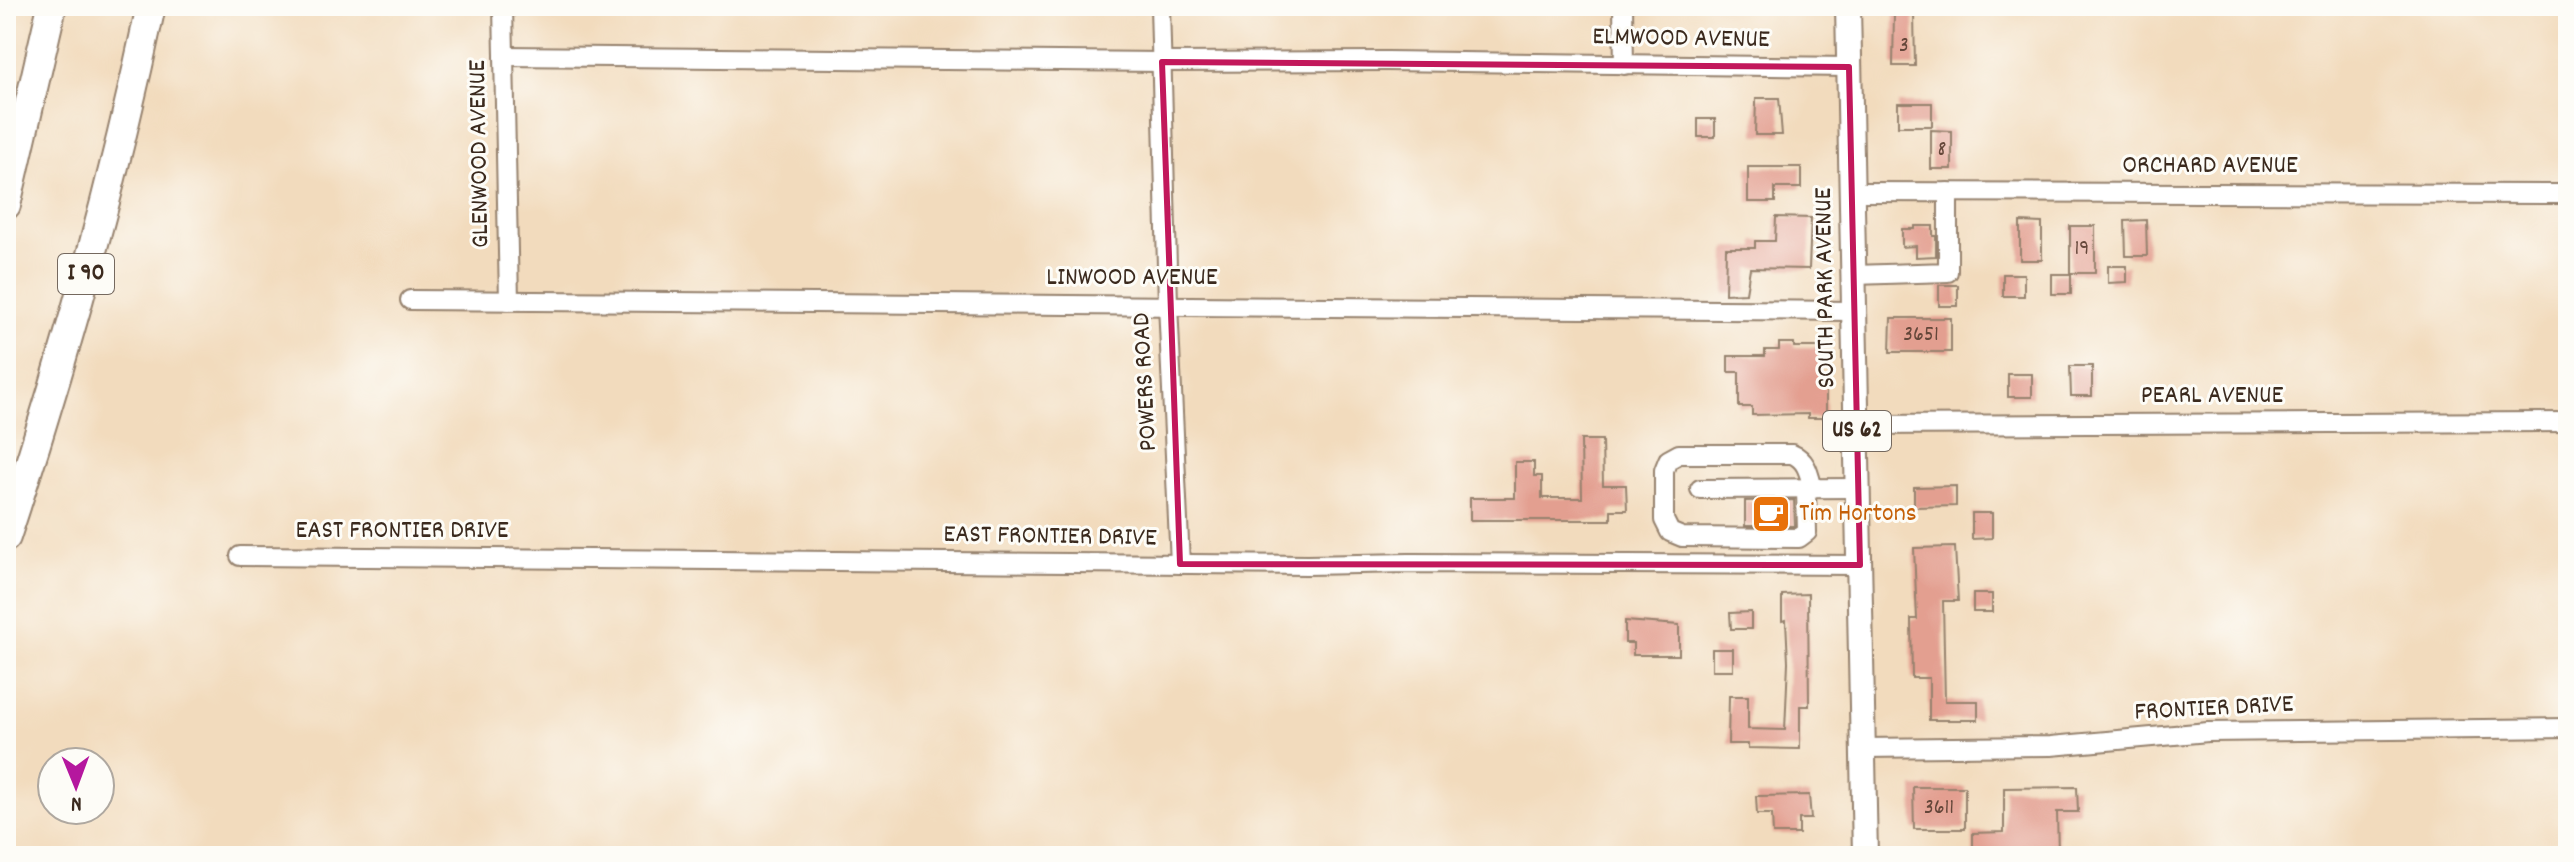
<svg xmlns="http://www.w3.org/2000/svg" width="2574" height="862" viewBox="0 0 2574 862" font-family="Dekko,sans-serif">
	<style>
		.building { fill: #e39f90 }
		.lines { fill: none; stroke-linecap: round; stroke-linejoin: round }
		.minor-casing { stroke: #96826e; stroke-width: 22 }
		.major-casing { stroke: #96826e; stroke-width: 28 }
		.highway-casing { stroke: #96826e; stroke-width: 32 }
		.minor { stroke: #fff; stroke-width: 18 }
		.major { stroke: #fff; stroke-width: 24 }
		.highway { stroke: #fff; stroke-width: 28 }
		.marked { fill: none; stroke: #c2185b; stroke-width: 6; stroke-linejoin: round }
		.labels { text-anchor: middle; dominant-baseline: central; stroke-width: 6; stroke-linejoin: round; paint-order: stroke }
		.number-label { font-size: 22px; fill: #65473a }
		.shield { fill: #fdfcf7; stroke: #75695f; stroke-width: 2 }
		.shield-label { font-size: 24px; font-weight: bold; fill: #3b2a1e }
		.street-label { font-size: 26px; fill: #3b2a1e; stroke: #fdfcf7 }
		.food-label { font-size: 26px; fill: #c56008; stroke: #fdfcf7; text-anchor: start }
	</style>
	<rect width="100%" height="100%" fill="#fdfcf7"/>
	<filter id="ink" filterUnits="userSpaceOnUse"><feTurbulence type="fractalNoise" baseFrequency=".0125" numOctaves="2"/><feDisplacementMap in="SourceGraphic" scale="16" xChannelSelector="R" yChannelSelector="G"/><feConvolveMatrix kernelMatrix="1 2 1 2 8 2 1 2 1" color-interpolation-filters="sRGB"/></filter>
	<filter id="wash" filterUnits="userSpaceOnUse"><feTurbulence type="fractalNoise" baseFrequency=".006" numOctaves="4" result="noise"/><feDisplacementMap in="SourceGraphic" scale="32" xChannelSelector="R" yChannelSelector="G"/><feGaussianBlur stdDeviation="1.8" result="paint"/><feColorMatrix in="noise" values="0 0 0 0 0 0 0 0 0 0 0 0 0 0 0 0 0 1.4 0 .05"/><feComposite in="paint" operator="in"/></filter>
	<g filter="url(#wash)">
		<rect width="100%" height="100%" fill="#f2dbbd"/>
		<g id="blocks">
			<g class="building">
				<polygon points="1894,14 1914,14 1915,66 1893,66"/>
				<polygon points="1756,98 1779,98 1782,135 1755,135"/>
				<rect x="1898" y="103" width="34" height="23"/>
				<rect x="1698" y="119" width="17" height="18"/>
				<polygon points="1931,130 1952,131 1952,169 1931,169"/>
				<polygon points="1748,167 1801,167 1801,188 1775,188 1775,202 1748,202"/>
				<polygon points="1776,217 1811,218 1809,269 1750,268 1746,293 1725,294 1726,248 1755,248 1755,241 1775,241"/>
				<polygon points="2146,220 2147,256 2126,256 2125,221"/>
				<polygon points="2020,222 2042,223 2042,260 2020,260"/>
				<polygon points="1915,226 1933,226 1933,236 1936,236 1936,256 1916,257 1916,246 1902,247 1902,229 1915,229"/>
				<rect x="2070" y="226" width="25" height="47"/>
				<polygon points="2108,266 2127,266 2127,282 2108,283"/>
				<rect x="2003" y="274" width="21" height="22"/>
				<rect x="2052" y="274" width="19" height="20"/>
				<rect x="1939" y="285" width="19" height="21"/>
				<polygon points="1891,318 1951,318 1951,352 1890,352"/>
				<polygon points="1779,343 1794,343 1794,347 1820,347 1820,387 1826,387 1826,418 1808,418 1808,414 1752,415 1752,407 1739,407 1739,372 1728,372 1728,356 1765,356 1765,350 1779,350"/>
				<polygon points="2070,366 2092,366 2092,396 2071,396"/>
				<rect x="2008" y="374" width="24" height="23"/>
				<polygon points="1581,440 1602,440 1603,485 1626,485 1627,510 1611,510 1611,520 1470,520 1470,498 1515,498 1515,462 1534,462 1534,476 1542,476 1542,498 1582,498"/>
				<polygon points="1956,486 1956,506 1914,507 1914,487"/>
				<polygon points="1794,500 1795,526 1745,526 1745,501"/>
				<polygon points="1972,513 1992,513 1992,538 1972,539"/>
				<polygon points="1955,547 1958,601 1943,601 1945,701 1978,701 1978,720 1929,720 1929,678 1912,678 1911,619 1917,619 1914,548"/>
				<polygon points="1808,594 1809,706 1800,706 1800,749 1748,748 1748,744 1728,744 1729,696 1748,696 1748,729 1785,730 1788,662 1786,620 1782,621 1782,595"/>
				<rect x="1973" y="594" width="19" height="18"/>
				<polygon points="1751,612 1751,629 1731,629 1730,613"/>
				<polygon points="1625,621 1679,625 1679,655 1633,655 1633,643 1625,643"/>
				<rect x="1712" y="649" width="21" height="21"/>
				<polygon points="1913,787 1965,787 1965,829 1914,829"/>
				<polygon points="2077,787 2078,812 2057,812 2058,853 1973,855 1973,833 2004,832 2004,788"/>
				<polygon points="1809,795 1811,819 1799,819 1799,834 1773,834 1772,814 1757,814 1756,796"/>
			</g>
		</g>
	</g>
	<g filter="url(#ink)">
		<use href="#blocks" fill-opacity="0" stroke="#96826e" stroke-width="2"/>
		<g class="lines">
			<defs>
				<g id="minor">
					<polyline points="503,6 509,301"/>
					<polyline points="1160,6 1168,304 1180,564"/>
					<polyline points="1623,6 1624,65"/>
					<polyline points="504,56 1162,62 1387,61 1849,67"/>
					<polyline points="1852,192 2568,194"/>
					<polyline points="1854,275 1948,272 1948,192"/>
					<polyline points="410,300 1854,311"/>
					<polyline points="1857,425 2568,422"/>
					<polyline points="1700,489 1858,488"/>
					<path d="M 1806,489 L 1807,532 L 1799,538 L 1682,537 L 1670,532 L 1664,520 L 1664,470 L 1668,460 L 1679,454 L 1792,454 C 1807,460 1809,474 1813,489"/>
					<polyline points="240,556 1307,565 1409,563 1860,565"/>
					<polyline points="1863,748 2051,746 2208,732 2568,728"/>
				</g>
				<polyline id="major" points="1848,6 1865,856"/>
				<g id="highway">
					<polyline points="6,205 52,6"/>
					<path d="M 6,537 C 64,362 113,186 151,6"/>
				</g>
			</defs>
			<use href="#minor" class="minor-casing"/>
			<use href="#major" class="major-casing"/>
			<use href="#highway" class="highway-casing"/>
			<use href="#minor" class="minor"/>
			<use href="#major" class="major"/>
			<use href="#highway" class="highway"/>
		</g>
	</g>
	<path class="marked" d="M 1162,62 L 1849,67 L 1860,565 L 1180,564 Z"/>
	<defs>
		<symbol id="cafe-square" viewBox="-11 -11 22 22"><rect x="-9" y="-9" width="18" height="18" rx="4" fill="#e8710a" stroke="#fdfcf7"/><path d="M-5.5-4.5H6V0H3Q3 3.5 0 3.5H-2.5Q-5.5 3.5-5.5 0ZM3-3.2v2h1.7v-2ZM-6 4.5H4V6H-6Z" fill="#fff"/></symbol>
	</defs>
	<g fill-rule="evenodd">
		<use href="#cafe-square" x="1749" y="492" width="44" height="44"/>
	</g>
	<g class="labels">
		<g class="number-label">
			<text x="1904" y="46">3</text>
			<text x="1942" y="150">8</text>
			<text x="2082" y="249">19</text>
			<text x="1921" y="335">3651</text>
			<text x="1939" y="808">3611</text>
		</g>
		<g class="shield">
			<rect x="58" y="254" width="56" height="40" rx="6"/>
			<rect x="1823" y="411" width="68" height="40" rx="6"/>
		</g>
		<g class="shield-label">
			<text x="86" y="274">I 90</text>
			<text x="1857" y="431">US 62</text>
		</g>
		<g class="street-label">
			<text transform="translate(1681 39) rotate(1)">ELMWOOD AVENUE</text>
			<text transform="translate(480 154) rotate(-91)">GLENWOOD AVENUE</text>
			<text x="2210" y="166">ORCHARD AVENUE</text>
			<text x="1132" y="278">LINWOOD AVENUE</text>
			<text transform="translate(1826 288) rotate(-91)">SOUTH PARK AVENUE</text>
			<text transform="translate(1146 382) rotate(-93)">POWERS ROAD</text>
			<text x="2212" y="396">PEARL AVENUE</text>
			<text x="402" y="531">EAST FRONTIER DRIVE</text>
			<text transform="translate(1050 537) rotate(1)">EAST FRONTIER DRIVE</text>
			<text transform="translate(2214 709) rotate(-3)">FRONTIER DRIVE</text>
		</g>
		<g class="food-label">
			<text x="1799" y="514">Tim Hortons</text>
		</g>
	</g>
	<rect width="2574" height="862" fill="none" stroke="#fdfcf7" stroke-width="32"/>
	<g transform="translate(76 786) rotate(179)"><circle r="38" fill="#fdfcf7" stroke="#afa8a0" stroke-width="2"/>
	<path d="M0-6L14 30L0 20L-14 30Z" fill="#b5179e"/>
	<text y="-12" font-size="22" font-weight="bold" text-anchor="middle" fill="#3b2a1e">N</text>
	</g>
</svg>
